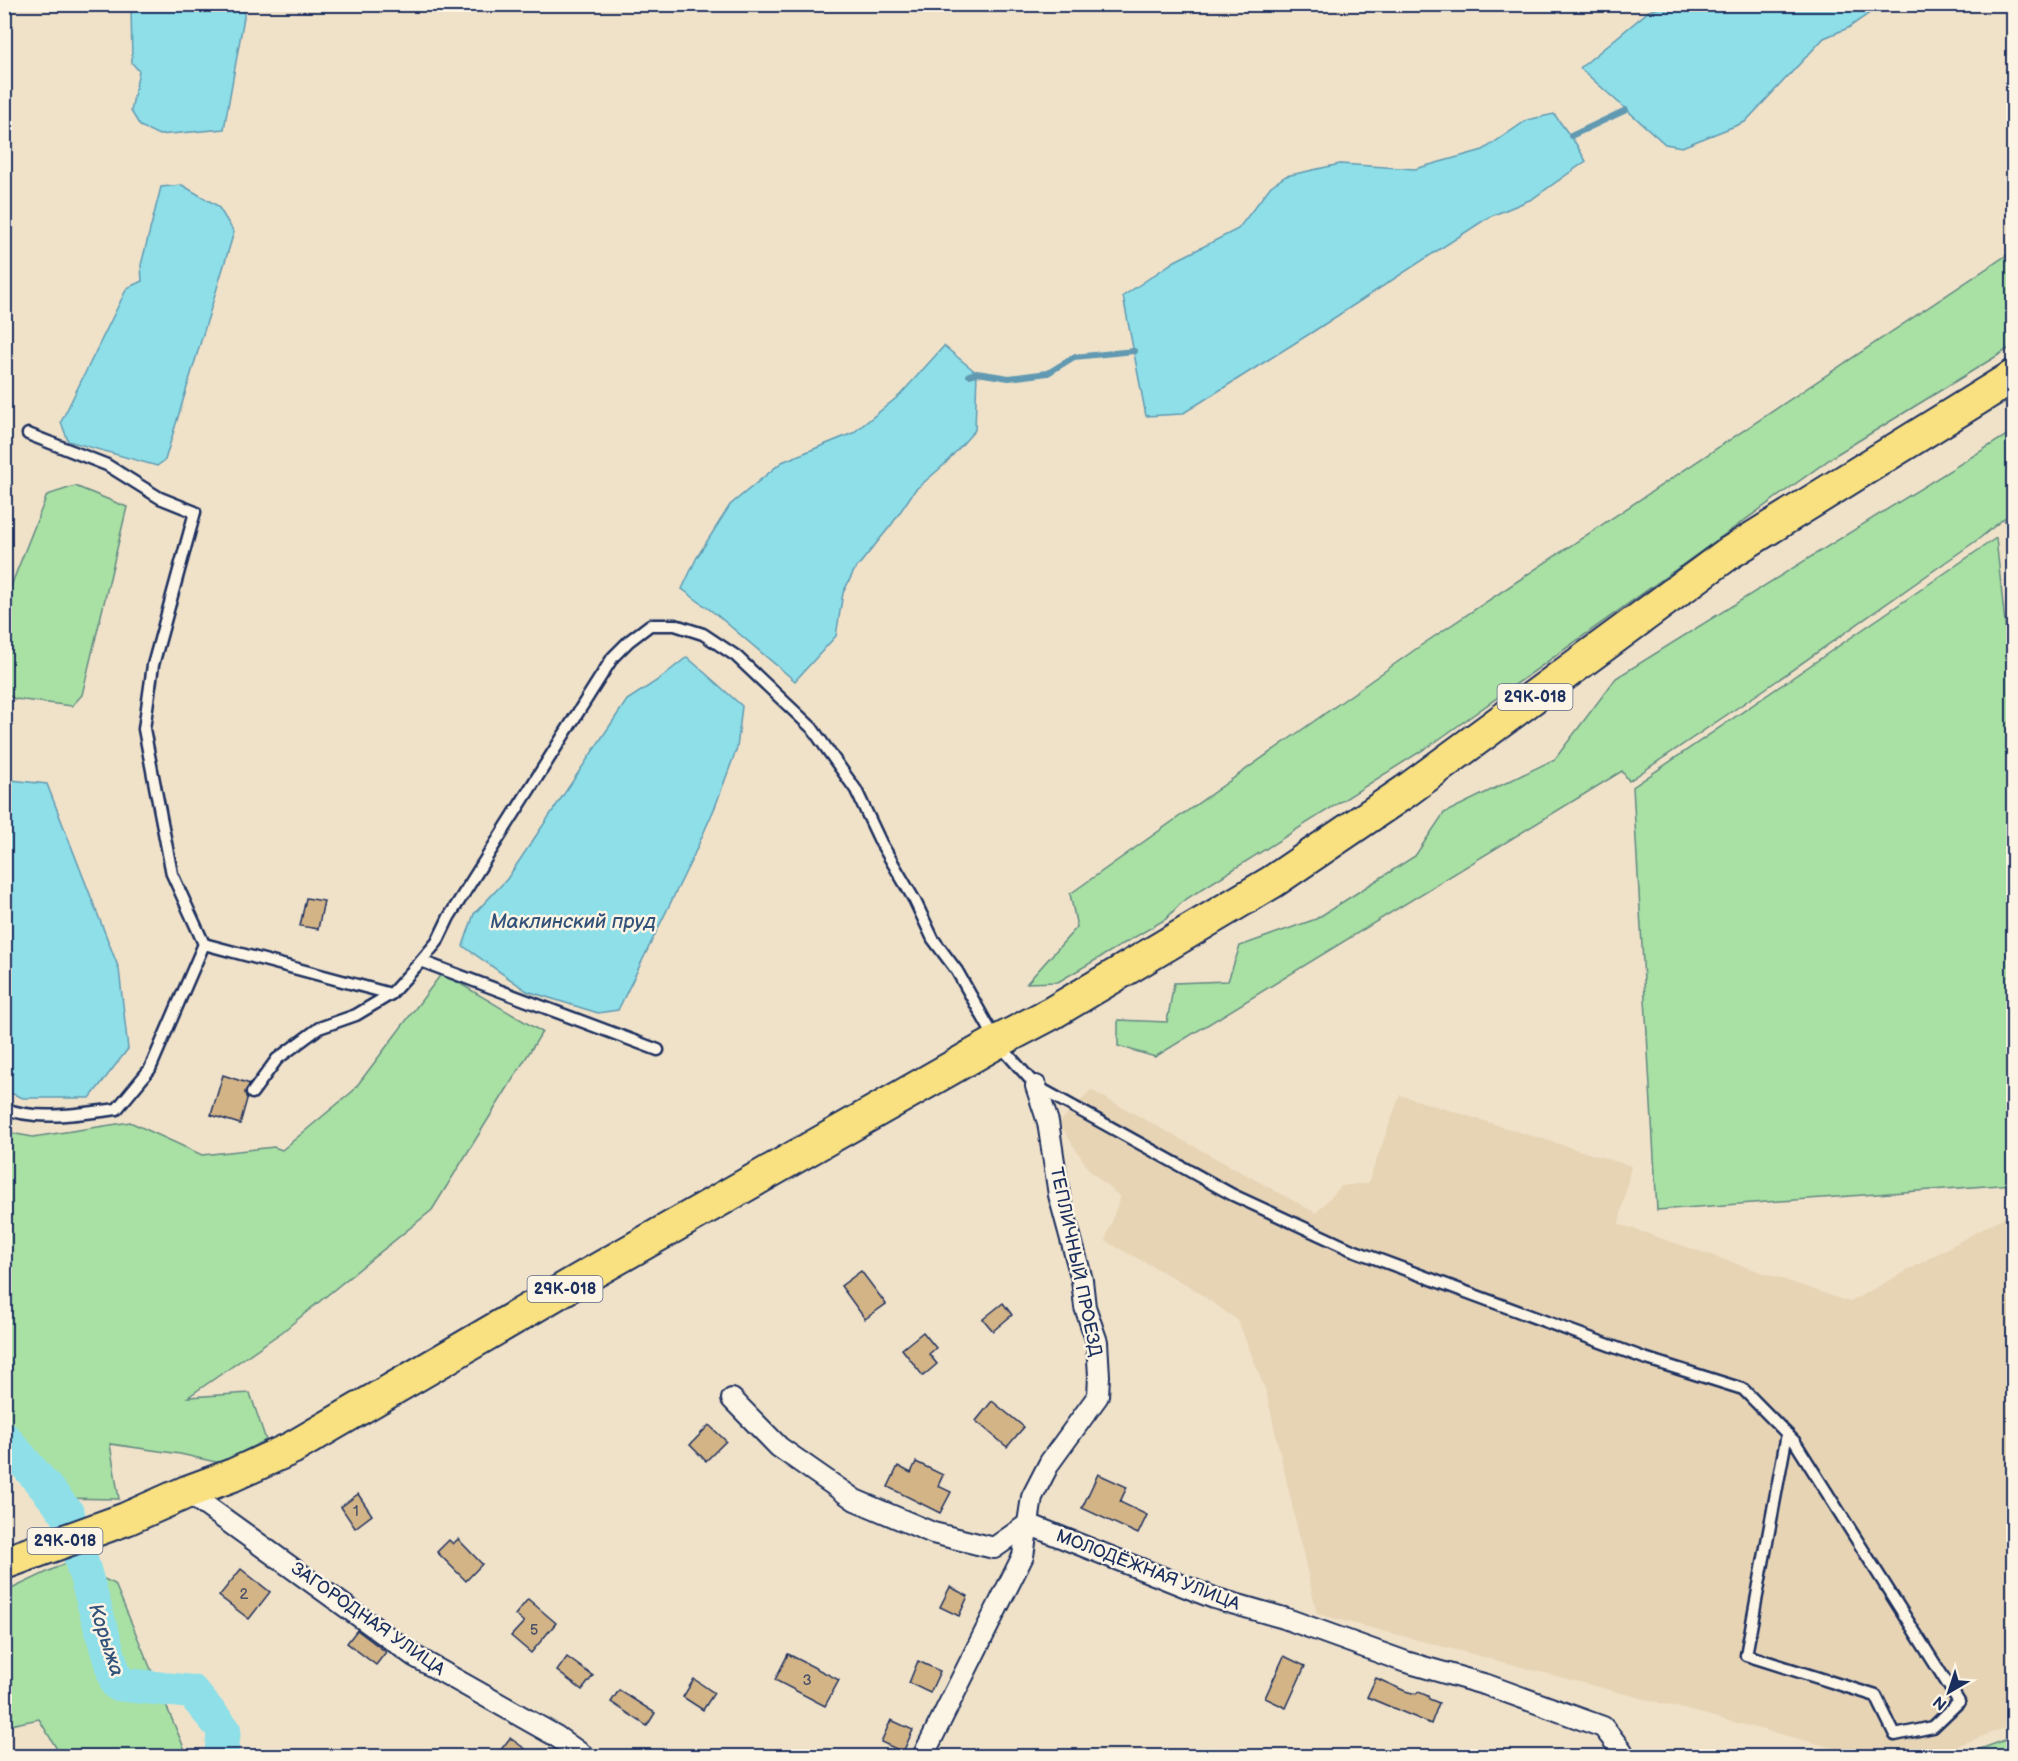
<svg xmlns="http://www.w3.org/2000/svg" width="2018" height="1761" viewBox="0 0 2018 1761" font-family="'Balsamiq Sans',sans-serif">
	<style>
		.built { fill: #e7d4b5 }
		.green { fill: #a9e0a4; stroke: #628881; stroke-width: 1.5 }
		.water { fill: #8edfe8; stroke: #6099b1; stroke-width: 1.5 }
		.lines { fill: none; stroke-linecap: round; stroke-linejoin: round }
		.stream { stroke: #6099b1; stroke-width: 6 }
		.river { stroke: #8edfe8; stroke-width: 34 }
		.building { fill: #d3b487; stroke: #1b2f5e; stroke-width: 1.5 }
		.service-casing { stroke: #1b2f5e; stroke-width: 15 }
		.minor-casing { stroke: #1b2f5e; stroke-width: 24 }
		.primary-casing { stroke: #1b2f5e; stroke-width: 36 }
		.service { stroke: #fcf5e5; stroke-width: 10 }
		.minor { stroke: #fcf5e5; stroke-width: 20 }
		.primary { stroke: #f9e181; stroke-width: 32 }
		.labels { text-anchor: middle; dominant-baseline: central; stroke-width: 5; stroke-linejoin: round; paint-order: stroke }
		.number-label { font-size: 15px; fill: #495068 }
		.shield { fill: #fcf5e5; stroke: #5e6a86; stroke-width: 1.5 }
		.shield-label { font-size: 16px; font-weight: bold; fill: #1b2f5e }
		.street-label { font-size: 18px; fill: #1b2f5e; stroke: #fcf5e5 }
		.water-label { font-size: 20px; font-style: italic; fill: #32527a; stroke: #fcf5e5 }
	</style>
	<rect width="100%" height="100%" fill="#f0e2c9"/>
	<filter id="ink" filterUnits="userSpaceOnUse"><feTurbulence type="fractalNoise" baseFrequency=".0167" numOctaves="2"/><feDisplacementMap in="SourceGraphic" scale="12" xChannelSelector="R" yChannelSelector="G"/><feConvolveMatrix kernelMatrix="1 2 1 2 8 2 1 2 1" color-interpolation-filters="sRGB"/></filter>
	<g filter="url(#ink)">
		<polygon class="built" points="1091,1090 1316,1213 1341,1186 1368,1183 1400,1095 1631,1166 1619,1224 1850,1302 2013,1212 2013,1725 1930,1756 1864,1756 1317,1614 1266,1392 1238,1321 1191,1287 1105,1241 1120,1197 1089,1170 1059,1123"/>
		<g class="green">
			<polygon points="2013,251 2013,346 1837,454 1434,743 1183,901 1166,919 1058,982 1027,983 1077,927 1070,894 1423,644"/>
			<polygon points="2013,431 2013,511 1980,538 1765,689 1629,781 1622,771 1155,1057 1118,1046 1118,1020 1167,1022 1174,983 1228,981 1240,946 1316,919 1415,856 1444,813 1555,759 1616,678"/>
			<polygon points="75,486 127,507 82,695 72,706 15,699 5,693 5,601 47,495"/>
			<polygon points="2013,514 2013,608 2005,520"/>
			<polygon points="1996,538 2014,709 2013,1184 1657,1210 1633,787"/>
			<polygon points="442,973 542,1032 432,1210 282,1332 188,1397 250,1393 266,1440 220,1463 180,1454 110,1444 119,1499 53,1498 5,1450 4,1132 33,1137 130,1122 202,1155 274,1147 282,1150 353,1091"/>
			<polygon points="68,1562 115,1584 185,1750 191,1756 61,1756 39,1719 5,1726 5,1592"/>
			<polygon points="2013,1737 2013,1756 1961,1756"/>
		</g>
		<g class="water">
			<polygon points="131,5 244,5 244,17 224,129 159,135 140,126 131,111 139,71 132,63"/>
			<polygon points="1668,5 1668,4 1881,5 1848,28 1824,38 1745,122 1682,147 1665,144 1580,68 1649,11"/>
			<polygon points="1554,114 1576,144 1586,161 1532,199 1489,217 1314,331 1182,414 1146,416 1123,296 1175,261 1238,229 1271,186 1286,176 1340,164 1415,169 1483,150 1527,120"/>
			<polygon points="182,185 218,206 234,232 165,460 157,466 68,441 61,422 127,288 142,281 141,265 161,187"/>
			<polygon points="944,346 977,373 975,430 944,465 915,490 892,524 854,571 843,593 836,636 795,681 717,615 682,589 697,557 730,505 782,462 853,433 900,395"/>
			<polygon points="687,657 742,706 737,748 715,807 693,857 618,1010 598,1013 527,991 463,946 474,914 507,879 627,700 658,680"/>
			<polygon points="11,780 47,784 119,969 128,1049 90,1098 23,1098 5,1091 4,872"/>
		</g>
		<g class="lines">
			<g class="stream">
				<polyline points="1571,136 1626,110"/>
				<polyline points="969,375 977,373 1009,378 1048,373 1074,357 1134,351"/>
			</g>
			<g class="river">
				<polyline points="4,1438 68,1514 69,1521"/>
				<polyline points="80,1556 117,1684 192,1692 224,1730 221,1756"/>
			</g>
		</g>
		<g class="building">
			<polygon points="306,898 324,901 318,929 300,926"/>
			<polygon points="223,1075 250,1084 245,1092 247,1099 240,1124 211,1115"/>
			<polygon points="861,1271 886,1304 865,1319 841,1286"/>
			<polygon points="1003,1303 1012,1315 993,1331 983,1319"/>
			<polygon points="923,1332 936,1348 929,1354 937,1364 923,1376 902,1349"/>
			<polygon points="992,1401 1024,1427 1007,1447 976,1421"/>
			<polygon points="709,1425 726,1441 706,1461 690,1445"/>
			<polygon points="916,1462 943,1475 938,1486 951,1492 940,1513 888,1487 898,1466 911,1473"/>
			<polygon points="1098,1474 1127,1487 1120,1502 1147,1515 1138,1534 1082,1508"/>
			<polygon points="358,1494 372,1515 355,1528 341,1507"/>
			<polygon points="458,1539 482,1564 466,1581 437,1552 449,1540 453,1544"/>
			<polygon points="241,1569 270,1592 249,1619 219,1596"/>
			<polygon points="950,1587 968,1596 959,1616 940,1607"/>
			<polygon points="528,1599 556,1623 531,1653 511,1636 524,1622 515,1615"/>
			<polygon points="357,1630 386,1652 376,1665 347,1643"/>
			<polygon points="788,1654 839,1680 825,1706 775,1680"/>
			<polygon points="1284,1656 1305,1666 1286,1708 1265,1698"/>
			<polygon points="567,1657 593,1676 582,1690 557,1671"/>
			<polygon points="918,1661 940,1671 930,1693 909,1683"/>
			<polygon points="1376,1678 1405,1691 1416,1694 1419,1692 1428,1696 1429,1699 1439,1703 1431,1724 1367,1697"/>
			<polygon points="694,1679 714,1693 703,1710 683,1697"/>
			<polygon points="619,1690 655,1713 647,1726 611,1702"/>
			<polygon points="891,1720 913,1730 903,1752 881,1742"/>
			<polygon points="510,1738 535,1756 496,1756"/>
		</g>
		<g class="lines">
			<defs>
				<g id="service">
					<polyline points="28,434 107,465 160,498 195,512 153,665 144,729 172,874 204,944"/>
					<polyline points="658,1050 421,961 437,942 449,917 613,657 629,641 650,625 675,625 703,634 736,656 812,728 856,790 881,843 915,901 933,939 957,971 997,1042 1036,1086 1233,1195 1350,1249 1644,1358 1743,1389 1795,1442 1959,1702 1933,1727 1895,1735 1876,1696 1746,1655 1787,1434"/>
					<polyline points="252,1093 277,1059 319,1028 356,1015 391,994 421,961"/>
					<path d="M 4,1108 C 36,1122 84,1113 117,1109 L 150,1069 L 204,944 L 391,994"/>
				</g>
				<g id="minor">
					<polyline points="732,1399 779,1447 855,1500 933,1533 994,1548 1028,1524 1214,1598 1284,1618 1406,1662 1487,1685 1603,1727 1622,1751 1622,1756"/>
					<polyline points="187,1492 414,1656 556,1736 584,1756"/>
					<polyline points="923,1756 1023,1556 1032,1497 1050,1462 1098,1396 1099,1376 1097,1342 1085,1307 1082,1280 1059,1195 1048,1122 1036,1086"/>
				</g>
				<polyline id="primary" points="4,1563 126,1519 187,1492 233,1475 292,1448 581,1279 997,1042 1052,1013 1272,882 1406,791 1729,553 2014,376"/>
			</defs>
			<use href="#service" class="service-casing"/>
			<use href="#minor" class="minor-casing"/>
			<use href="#primary" class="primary-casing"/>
			<use href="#service" class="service"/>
			<use href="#minor" class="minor"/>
			<use href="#primary" class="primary"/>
		</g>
	</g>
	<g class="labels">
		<g class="number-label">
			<text x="356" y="1511">1</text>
			<text x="244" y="1594">2</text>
			<text x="534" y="1630">5</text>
			<text x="807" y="1680">3</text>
		</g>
		<g class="shield">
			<rect x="1497.5" y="684" width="75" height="26" rx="4.5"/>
			<rect x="527.5" y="1276" width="75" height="26" rx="4.5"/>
			<rect x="27.5" y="1528" width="75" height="26" rx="4.5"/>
		</g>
		<g class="shield-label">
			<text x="1535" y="697">29К-018</text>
			<text x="565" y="1289">29К-018</text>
			<text x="65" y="1541">29К-018</text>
		</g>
		<g class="street-label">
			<text transform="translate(1076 1262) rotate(78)">ТЕПЛИЧНЫЙ ПРОЕЗД</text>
			<text transform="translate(1148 1570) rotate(21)">МОЛОДЁЖНАЯ УЛИЦА</text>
			<text transform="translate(368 1619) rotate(35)">ЗАГОРОДНАЯ УЛИЦА</text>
		</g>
		<g class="water-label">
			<text x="573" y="922">Маклинский пруд</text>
			<text transform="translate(106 1640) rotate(72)">Корыжа</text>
		</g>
	</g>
	<rect width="2018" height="1761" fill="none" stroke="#fcf5e5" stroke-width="24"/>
	<rect x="12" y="12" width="1994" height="1737" fill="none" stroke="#1b2f5e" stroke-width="2" filter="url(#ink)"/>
	<g transform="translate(1949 1692) rotate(219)" stroke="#fcf5e5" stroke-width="4.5" paint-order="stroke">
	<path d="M0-4.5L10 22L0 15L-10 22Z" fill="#1b2f5e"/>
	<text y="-9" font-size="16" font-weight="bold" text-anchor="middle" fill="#1b2f5e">N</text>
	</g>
</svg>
